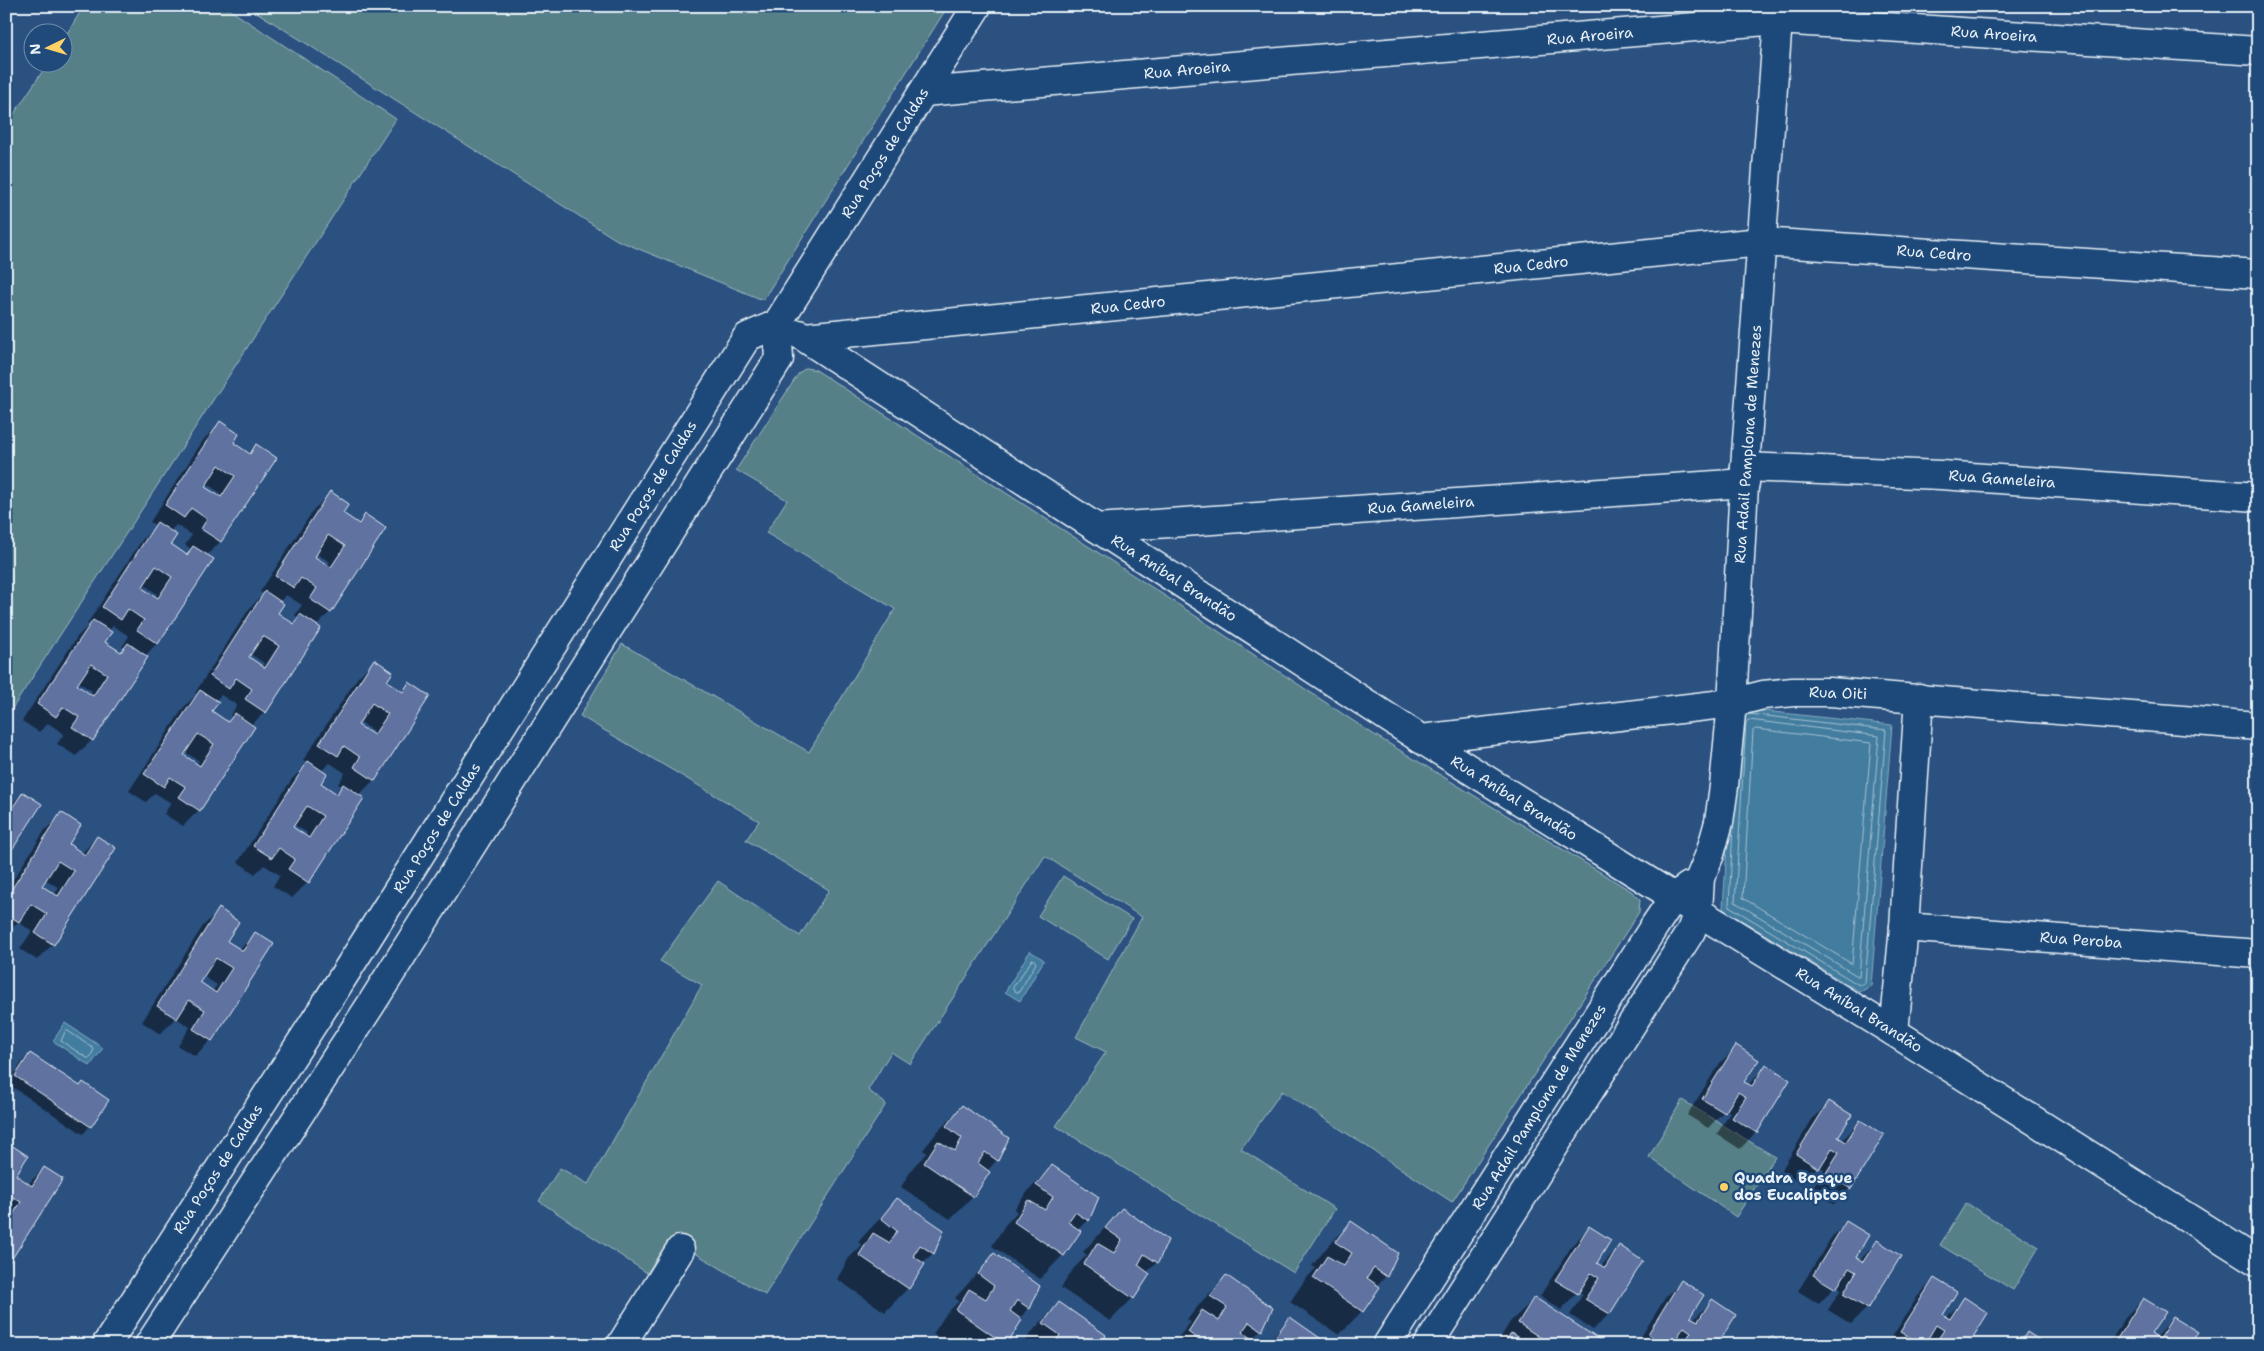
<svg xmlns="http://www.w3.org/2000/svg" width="2264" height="1351" viewBox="0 0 2264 1351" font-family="'Shantell Sans',sans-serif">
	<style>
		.green { fill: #568087; stroke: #9fb8c0 }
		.water { fill: #437c9e; stroke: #85abc2 }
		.shadow { fill: #0007; fill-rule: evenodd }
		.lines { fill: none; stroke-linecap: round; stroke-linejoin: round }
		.shore { stroke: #a6c2d4; stroke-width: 1 }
		.building { fill: #5f72a0; stroke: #e8f1f8; fill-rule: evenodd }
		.street-casing { stroke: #e8f1f8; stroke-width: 31 }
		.secondary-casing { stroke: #e8f1f8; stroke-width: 31 }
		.street { stroke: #1f4a7a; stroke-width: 28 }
		.secondary { stroke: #1f4a7a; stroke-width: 28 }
		.poi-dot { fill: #ffd166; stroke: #1f4a7a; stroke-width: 2 }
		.labels { text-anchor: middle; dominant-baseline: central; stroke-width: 5; stroke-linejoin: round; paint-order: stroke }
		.street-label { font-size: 15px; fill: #e8f1f8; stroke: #1f4a7a }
		.poi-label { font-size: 15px; font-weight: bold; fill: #e8f1f8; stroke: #1f4a7a; text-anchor: start }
	</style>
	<rect width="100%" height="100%" fill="#2b5181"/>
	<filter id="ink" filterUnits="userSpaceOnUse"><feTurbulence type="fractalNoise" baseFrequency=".02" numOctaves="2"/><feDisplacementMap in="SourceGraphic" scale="10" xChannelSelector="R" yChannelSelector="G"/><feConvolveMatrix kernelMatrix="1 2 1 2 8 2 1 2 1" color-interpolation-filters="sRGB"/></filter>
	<g filter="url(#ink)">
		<g class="green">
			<polygon points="84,6 224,6 396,119 6,718 6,126 48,63 62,62 63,40"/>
			<polygon points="247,6 948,6 763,300 617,240"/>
			<polygon points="806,368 816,370 1173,601 1373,734 1631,891 1640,899 1639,912 1452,1202 1282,1091 1241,1149 1335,1209 1294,1273 1056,1126 1106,1052 1076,1037 1142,917 1045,856 910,1064 891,1052 868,1090 886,1104 765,1295 670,1238 647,1273 539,1201 560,1168 588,1184 702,985 660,961 718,881 800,936 829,890 746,840 759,821 580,716 622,644 809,752 895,609 766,533 787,500 736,470 799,373"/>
			<polygon points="1063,876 1132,919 1108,959 1038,916"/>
			<polygon points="1682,1100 1775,1157 1736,1217 1649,1157"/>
			<polygon points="1966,1203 2039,1247 2013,1290 1940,1245"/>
		</g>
		<g class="water">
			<polygon points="1736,708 1892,725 1871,986 1860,992 1723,909"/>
			<polygon points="1030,951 1044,960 1020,1001 1005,992"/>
			<polygon points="65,1023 103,1048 90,1066 53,1041"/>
		</g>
		<g class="shadow">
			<path d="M 221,422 L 232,443 L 248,454 L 256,446 L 220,542 L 206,556 L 157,643 L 145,656 L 92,740 L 76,756 L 57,744 L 64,734 L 48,723 L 39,732 L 22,721 L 77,637 L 89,625 L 87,624 L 142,540 L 156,526 L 150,522 L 204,439 ZM 206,483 L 220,493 L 217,496 L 203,487 ZM 176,525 L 192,535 L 185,545 L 191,549 L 185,555 L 169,545 L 169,532 ZM 143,584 L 157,594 L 154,598 L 140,589 ZM 113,626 L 129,636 L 122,647 L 124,648 L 120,653 L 104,642 L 108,631 ZM 78,682 L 92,691 L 89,695 L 75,686 Z"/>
			<path d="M 331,493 L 341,513 L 357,524 L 366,516 L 330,612 L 316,626 L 319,628 L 265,712 L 251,725 L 199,810 L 183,826 L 164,814 L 171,803 L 155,793 L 146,802 L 129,791 L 184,707 L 197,694 L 195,693 L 249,609 L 263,594 L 260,592 L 314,509 ZM 315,553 L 330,562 L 327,566 L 313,557 ZM 286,595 L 302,605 L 295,615 L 298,618 L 292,624 L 276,614 L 279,602 ZM 250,654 L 264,663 L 262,667 L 248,657 ZM 221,695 L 237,705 L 230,716 L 232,717 L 227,723 L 211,712 L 215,701 ZM 185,752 L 199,761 L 196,765 L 182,756 Z"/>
			<path d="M 374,661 L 385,682 L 401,692 L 409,684 L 428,697 L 374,780 L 358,796 L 308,882 L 292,898 L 273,886 L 280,875 L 264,865 L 255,874 L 238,862 L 292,779 L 308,763 L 303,760 L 358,677 ZM 359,721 L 373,731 L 371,734 L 357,725 ZM 330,763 L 345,773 L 338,784 L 343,787 L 335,794 L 319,784 L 321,771 ZM 293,824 L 307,833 L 305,837 L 291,827 Z"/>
			<polygon points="23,793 6,857 6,809"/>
			<path d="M 62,814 L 68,845 L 81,854 L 97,837 L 53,944 L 37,960 L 20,949 L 32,931 L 18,922 L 6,934 L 6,891 L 45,830 ZM 45,879 L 59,888 L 54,895 L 41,886 Z"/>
			<path d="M 219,910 L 225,941 L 239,950 L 255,934 L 211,1040 L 195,1056 L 178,1046 L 190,1027 L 176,1018 L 160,1034 L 142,1022 L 203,926 ZM 203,976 L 217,985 L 212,992 L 199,983 Z"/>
			<polygon points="6,1002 11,1005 6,1013"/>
			<polygon points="1736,1047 1742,1082 1748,1085 1766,1066 1789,1080 1756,1132 1740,1149 1717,1134 1730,1113 1725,1110 1708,1128 1687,1115 1720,1063"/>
			<polygon points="30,1054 90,1126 83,1134 8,1084 22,1062"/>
			<polygon points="1830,1102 1837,1138 1842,1141 1860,1121 1850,1188 1834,1204 1811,1190 1824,1169 1819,1166 1801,1184 1781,1171 1813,1118"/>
			<polygon points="962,1107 1007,1138 997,1160 987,1171 973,1196 950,1219 901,1187 914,1166 927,1153 923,1150 938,1131"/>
			<polygon points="6,1147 14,1176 28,1184 44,1168 6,1266"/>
			<polygon points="1052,1166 1088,1220 1077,1230 1063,1255 1040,1279 992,1246 1005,1225 1017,1212 1014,1209 1029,1190"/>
			<polygon points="897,1200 933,1253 922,1264 924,1265 908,1288 885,1312 837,1279 849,1258 862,1245 858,1242"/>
			<polygon points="1122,1209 1157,1262 1146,1273 1133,1298 1110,1321 1061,1288 1074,1268 1087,1255 1083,1252"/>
			<polygon points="1847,1222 1854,1258 1859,1261 1877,1242 1867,1308 1851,1324 1828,1310 1841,1289 1836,1286 1819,1304 1798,1291 1831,1238"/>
			<polygon points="1351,1223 1386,1276 1376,1286 1362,1311 1339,1335 1290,1302 1304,1281 1316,1268 1312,1266 1328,1246"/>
			<polygon points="1589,1228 1596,1263 1601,1266 1619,1247 1642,1261 1609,1314 1593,1330 1570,1315 1583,1294 1578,1291 1561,1310 1540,1296 1573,1244"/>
			<polygon points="994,1255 1039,1286 1029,1308 1019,1319 1020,1320 1004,1345 949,1345 933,1334 946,1314 959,1301 955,1298"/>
			<polygon points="1226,1277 1261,1330 1251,1340 1195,1335 1193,1337 1204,1345 1172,1345 1191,1322 1187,1320 1203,1300"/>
			<polygon points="1934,1279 1941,1315 1946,1318 1964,1299 1967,1345 1926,1345 1923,1343 1922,1345 1887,1345 1918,1296"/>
			<polygon points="1681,1282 1688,1317 1693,1320 1712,1301 1716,1345 1636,1345 1665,1298"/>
			<polygon points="1534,1299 1600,1345 1496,1345 1510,1322"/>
			<polygon points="2143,1299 2150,1335 2155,1338 2173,1318 2188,1345 2108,1345 2127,1315"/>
			<polygon points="1059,1304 1100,1345 1022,1345 1036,1327"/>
			<polygon points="1290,1319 1327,1345 1264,1345"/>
			<polygon points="2027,1333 2044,1345 2016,1345"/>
		</g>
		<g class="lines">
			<g class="shore">
				<polygon points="1749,720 1879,736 1859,977 1735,902 1746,723"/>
				<polygon points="1756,729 1871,743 1852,964 1743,898 1753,731"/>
				<polyline points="1733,827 1729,906 1859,985 1865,983 1886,730 1749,714"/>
				<polygon points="1033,959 1036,963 1019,992 1016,992 1013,988"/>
				<polygon points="68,1031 94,1049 90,1058 87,1058 61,1041 65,1032"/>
			</g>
		</g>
		<g class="building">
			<path d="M 220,421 L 239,434 L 234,443 L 250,454 L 256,444 L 277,458 L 221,542 L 201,529 L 207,519 L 191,508 L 184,518 L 165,505 ZM 219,465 L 235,476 L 221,497 L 205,487 Z"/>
			<path d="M 330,491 L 349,504 L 343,513 L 359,524 L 365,514 L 386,528 L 331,613 L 310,599 L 317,588 L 301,578 L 294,588 L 275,576 ZM 328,535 L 345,546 L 331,567 L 315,557 Z"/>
			<path d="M 157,522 L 177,535 L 171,544 L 187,555 L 193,546 L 214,559 L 158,644 L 137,630 L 144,620 L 128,609 L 121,620 L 102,607 ZM 156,566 L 172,577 L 158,598 L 142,588 Z"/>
			<path d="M 265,591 L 284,604 L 278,613 L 294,624 L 300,614 L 321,628 L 266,713 L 245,699 L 252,689 L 236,678 L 229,689 L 210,676 ZM 263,636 L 279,646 L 265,668 L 249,657 Z"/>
			<path d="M 93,620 L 112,632 L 105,642 L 121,652 L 128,643 L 148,657 L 93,741 L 72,727 L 79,717 L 63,707 L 56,717 L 37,704 ZM 91,664 L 107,674 L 93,696 L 77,685 Z"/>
			<path d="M 374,659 L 393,672 L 387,681 L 403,692 L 409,682 L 430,696 L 375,781 L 354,767 L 360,757 L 344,746 L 338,756 L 319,744 ZM 372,703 L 388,714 L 374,735 L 358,725 Z"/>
			<path d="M 200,690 L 219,702 L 212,711 L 228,722 L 235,713 L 255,727 L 200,811 L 179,797 L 186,787 L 170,777 L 164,787 L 144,774 ZM 198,734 L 214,744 L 200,766 L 184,755 Z"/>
			<path d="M 308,761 L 327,774 L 321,783 L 337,794 L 343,784 L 364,798 L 309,883 L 288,869 L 295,859 L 279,848 L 272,858 L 253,846 ZM 307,806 L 323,816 L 309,838 L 293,827 Z"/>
			<polygon points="23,792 42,804 6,859 6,808 10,811"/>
			<path d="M 61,812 L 81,825 L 69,844 L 85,855 L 97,836 L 116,848 L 54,945 L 35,933 L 47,914 L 31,904 L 19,922 L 6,914 L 6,898 ZM 58,861 L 74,871 L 58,896 L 42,886 Z"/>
			<path d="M 219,908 L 239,922 L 227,941 L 243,951 L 255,932 L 274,944 L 212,1041 L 193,1029 L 205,1010 L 189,1000 L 177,1019 L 157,1006 ZM 216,958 L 232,968 L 216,993 L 200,982 Z"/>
			<polygon points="1736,1045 1759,1060 1744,1082 1752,1086 1766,1064 1790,1080 1757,1133 1732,1118 1746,1097 1738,1092 1725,1113 1702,1099"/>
			<polygon points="30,1053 80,1086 83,1082 109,1100 91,1127 15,1076"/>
			<polygon points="1829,1101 1852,1115 1838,1137 1846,1142 1860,1120 1884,1135 1851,1189 1826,1173 1839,1152 1832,1148 1819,1169 1796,1154"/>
			<polygon points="962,1105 1009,1138 998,1161 985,1152 978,1163 990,1172 974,1197 924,1163 938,1141 955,1151 962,1138 946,1126"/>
			<polygon points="8,1143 28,1156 16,1175 32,1186 44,1167 63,1179 6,1268 6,1225 21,1202 6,1193 6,1146"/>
			<polygon points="1052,1165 1099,1197 1089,1221 1075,1212 1068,1222 1081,1231 1064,1256 1014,1222 1028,1200 1045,1210 1053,1197 1036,1185"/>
			<polygon points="897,1198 944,1230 934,1254 920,1245 913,1256 925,1264 909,1289 859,1255 873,1233 890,1243 897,1231 881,1218"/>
			<polygon points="1122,1208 1168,1240 1158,1263 1144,1254 1138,1265 1150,1274 1134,1299 1084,1264 1097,1243 1114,1253 1122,1240 1105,1228"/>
			<polygon points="1351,1221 1398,1253 1387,1277 1374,1268 1367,1278 1380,1287 1363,1312 1313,1278 1327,1256 1344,1266 1352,1253 1335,1242"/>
			<polygon points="1846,1221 1869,1235 1856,1257 1863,1262 1877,1240 1901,1256 1868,1309 1843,1294 1856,1272 1849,1268 1836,1289 1813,1275"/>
			<polygon points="1589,1226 1611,1240 1597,1263 1605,1268 1619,1245 1643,1261 1610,1314 1585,1299 1599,1278 1591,1273 1578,1294 1555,1280"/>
			<polygon points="994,1253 1040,1286 1030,1309 1017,1300 1010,1311 1022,1320 1006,1345 956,1310 969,1289 986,1299 994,1286 978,1274"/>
			<polygon points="1226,1275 1273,1308 1262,1331 1249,1322 1242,1332 1255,1341 1252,1345 1206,1345 1188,1332 1202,1310 1219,1321 1227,1307 1210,1296"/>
			<polygon points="1934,1278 1957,1292 1943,1315 1950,1319 1964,1297 1988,1313 1968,1345 1934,1345 1944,1330 1936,1325 1924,1345 1900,1332"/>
			<polygon points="1681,1280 1704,1295 1690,1317 1698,1321 1712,1299 1736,1315 1717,1345 1683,1345 1691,1332 1684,1327 1672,1345 1665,1345 1648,1334"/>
			<polygon points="1534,1297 1603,1342 1601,1345 1545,1345 1547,1342 1518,1323"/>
			<polygon points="2143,1298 2166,1312 2151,1334 2159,1339 2173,1317 2198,1332 2190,1345 2113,1345"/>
			<polygon points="1059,1302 1106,1335 1102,1345 1054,1345 1060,1335 1043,1323"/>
			<polygon points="1290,1317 1330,1345 1284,1345 1274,1338"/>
			<polygon points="2027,1332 2047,1345 2019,1345"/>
			<polygon points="1511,1333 1530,1345 1503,1345"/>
			<polygon points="1771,1336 1785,1345 1765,1345"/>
		</g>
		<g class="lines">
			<defs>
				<g id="street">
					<polyline points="923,92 1778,20 2258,51"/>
					<polyline points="799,334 1421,739 1674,897"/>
					<polyline points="805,337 1761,242 2258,274"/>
					<polyline points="1745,467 1941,475 2258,497"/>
					<polyline points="1097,528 1745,483"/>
					<polyline points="1421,739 1732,703 1763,695 1793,692 1830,692 2258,726"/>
					<polyline points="1904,927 2258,954"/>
					<polyline points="1894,1032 1904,927 1919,698"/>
					<polyline points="106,1345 329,999 747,337 777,324 977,6"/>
					<polyline points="149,1345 370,1006 779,359 777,324"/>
					<polyline points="621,1345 680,1250"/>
				</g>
				<g id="secondary">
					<polyline points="1674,897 1894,1032 2258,1262"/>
					<polyline points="1387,1345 1655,925 1674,897 1689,886"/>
					<polyline points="1428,1345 1691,931 1698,911 1700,878 1710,854 1719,822 1724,786 1732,703 1745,467 1779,6"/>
				</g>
			</defs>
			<use href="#street" class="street-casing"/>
			<use href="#secondary" class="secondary-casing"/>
			<use href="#street" class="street"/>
			<use href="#secondary" class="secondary"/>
		</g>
	</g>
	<circle class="poi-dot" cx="1724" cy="1187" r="5"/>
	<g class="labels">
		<g class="street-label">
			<text transform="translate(1994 34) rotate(4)">Rua Aroeira</text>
			<text transform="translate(1590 36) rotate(-5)">Rua Aroeira</text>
			<text transform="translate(1187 70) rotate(-5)">Rua Aroeira</text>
			<text transform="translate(885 153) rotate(-58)">Rua Poços de Caldas</text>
			<text transform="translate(1934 253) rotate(4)">Rua Cedro</text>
			<text transform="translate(1531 265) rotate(-6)">Rua Cedro</text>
			<text transform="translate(1128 305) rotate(-6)">Rua Cedro</text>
			<text transform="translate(1748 444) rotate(-86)">Rua Adail Pamplona de Menezes</text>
			<text transform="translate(2002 479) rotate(4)">Rua Gameleira</text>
			<text transform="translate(653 486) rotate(-58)">Rua Poços de Caldas</text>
			<text transform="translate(1421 505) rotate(-4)">Rua Gameleira</text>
			<text transform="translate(1174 578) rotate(33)">Rua Aníbal Brandão</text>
			<text transform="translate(1838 693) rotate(2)">Rua Oiti</text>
			<text transform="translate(1514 798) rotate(32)">Rua Aníbal Brandão</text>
			<text transform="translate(437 828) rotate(-58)">Rua Poços de Caldas</text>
			<text transform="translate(2081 940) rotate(4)">Rua Peroba</text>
			<text transform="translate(1859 1010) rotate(32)">Rua Aníbal Brandão</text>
			<text transform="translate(1539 1107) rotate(-58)">Rua Adail Pamplona de Menezes</text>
			<text transform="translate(218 1169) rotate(-57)">Rua Poços de Caldas</text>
		</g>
		<g class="poi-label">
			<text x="1734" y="1178">Quadra Bosque<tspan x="1734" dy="17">dos Eucaliptos</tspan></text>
		</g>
	</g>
	<rect width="2264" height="1351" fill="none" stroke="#1f4a7a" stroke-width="25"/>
	<rect x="12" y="12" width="2239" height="1326" fill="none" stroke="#e8f1f8" stroke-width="2" filter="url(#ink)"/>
	<g transform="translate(48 48) rotate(265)"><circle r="24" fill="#1f4a7a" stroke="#6f8dac"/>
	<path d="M0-4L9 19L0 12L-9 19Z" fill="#ffd166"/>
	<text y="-8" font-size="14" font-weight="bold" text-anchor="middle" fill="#e8f1f8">N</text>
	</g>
</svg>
